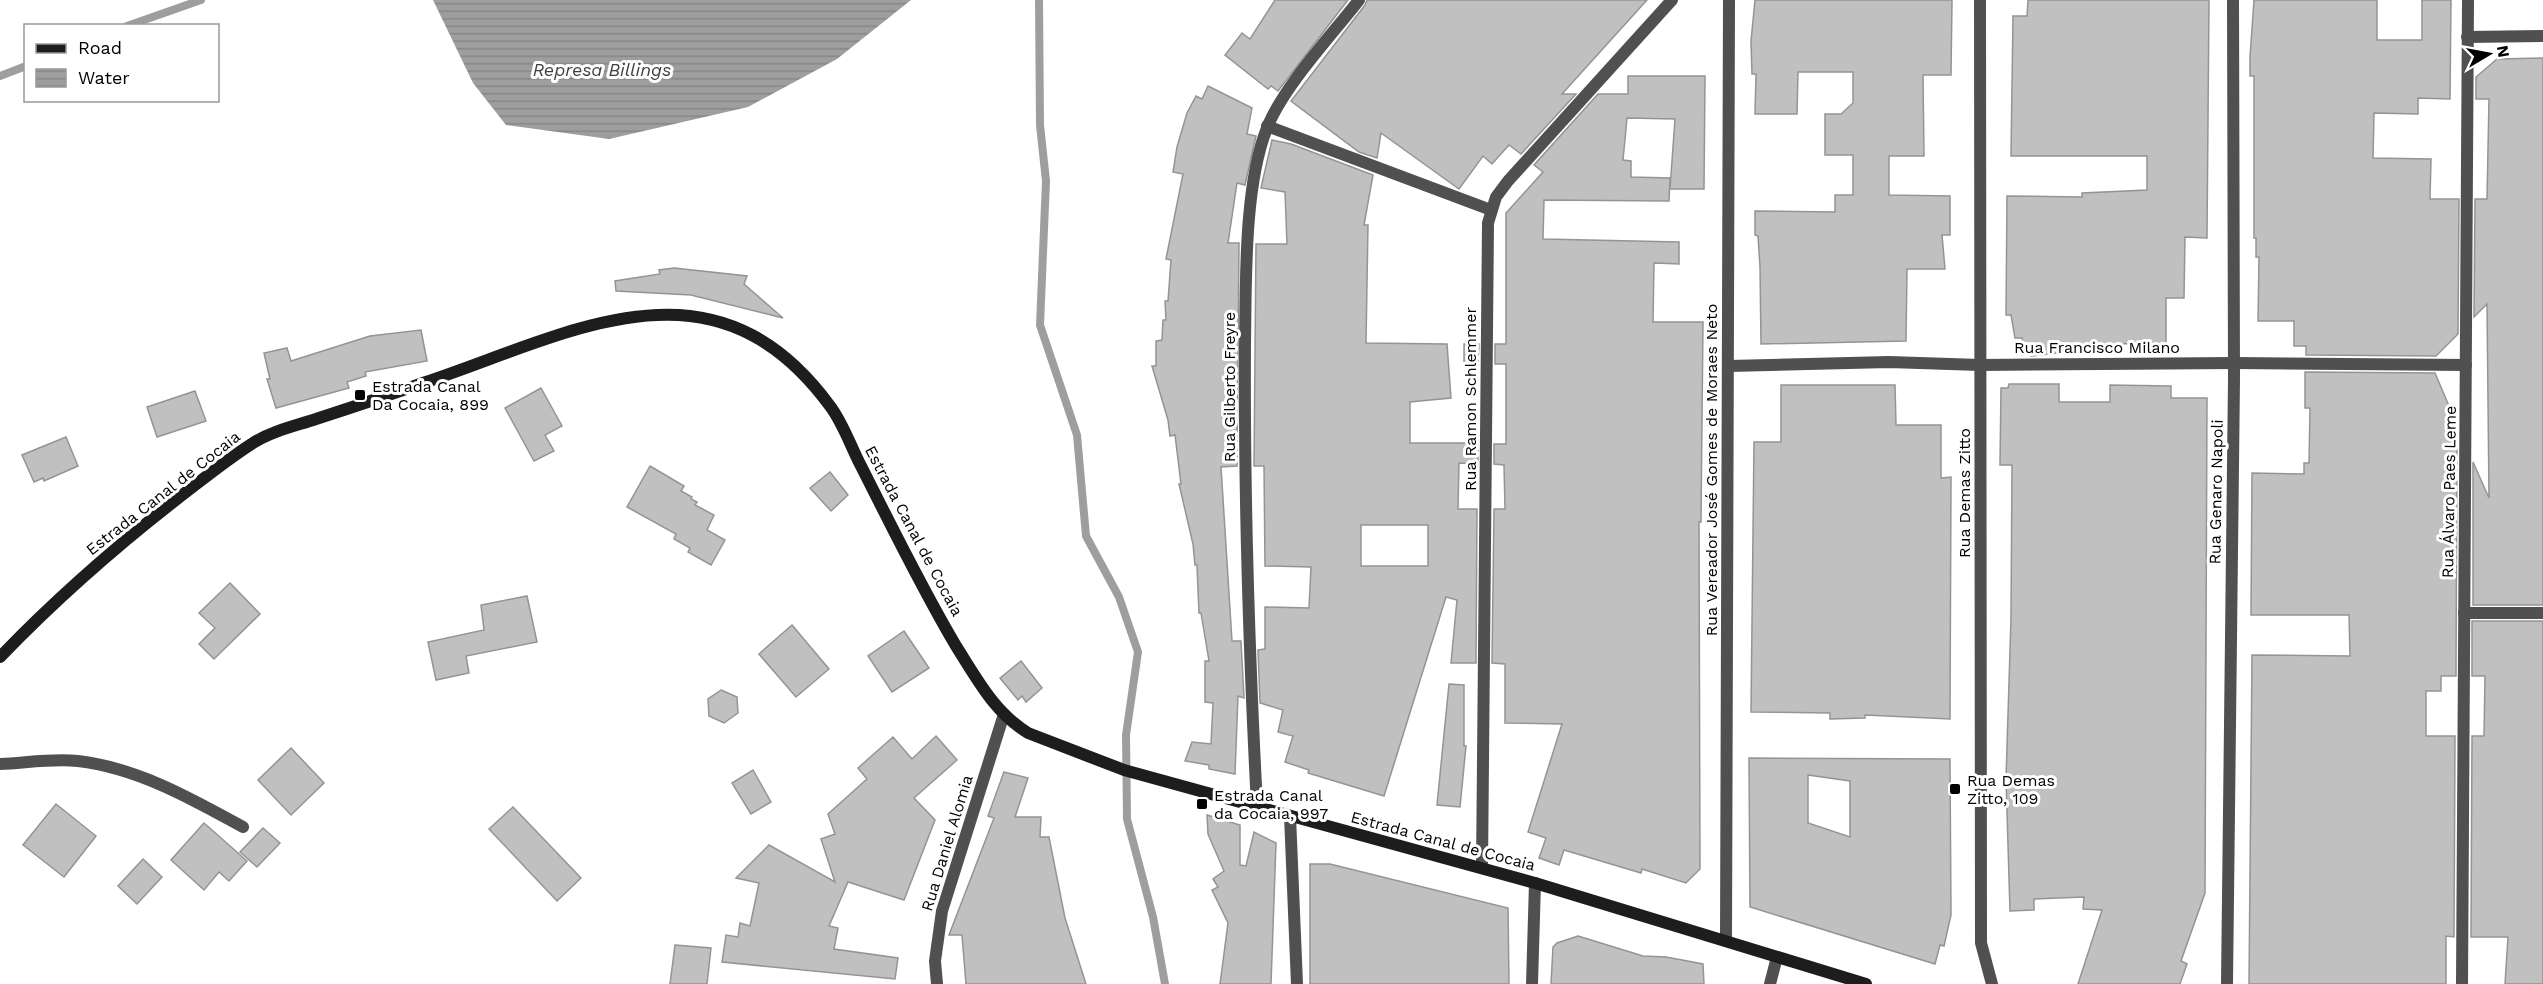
<svg xmlns="http://www.w3.org/2000/svg" width="2543" height="984" viewBox="0 0 2543 984" font-family="'Work Sans',sans-serif">
	<style>
		.water { fill: url(#water-rules) }
		.lines { fill: none; stroke-linecap: round; stroke-linejoin: round }
		.stream { stroke: #9e9e9e; stroke-width: 8 }
		.building { fill: #c0c0c0; stroke: #949494; stroke-width: 1.5; fill-rule: evenodd }
		.service { stroke: #505050; stroke-width: 12 }
		.minor { stroke: #505050; stroke-width: 12 }
		.secondary { stroke: #1d1d1d; stroke-width: 12 }
		.poi-dot { fill: #000; stroke: #fff; stroke-width: 2 }
		.labels { text-anchor: middle; dominant-baseline: central; stroke-width: 6; stroke-linejoin: round; paint-order: stroke }
		.street-label { font-size: 16px; fill: #000; stroke: #fff }
		.poi-label { font-size: 16px; fill: #000; stroke: #fff; text-anchor: start }
		.water-label { font-size: 18px; font-style: italic; fill: #3f3f3f; stroke: #fff }
	</style>
	<defs>
		<pattern id="water-rules" width="6" height="5" patternUnits="userSpaceOnUse" patternTransform="scale(1.5)"><rect width="6" height="5" fill="#9e9e9e"/><path d="M0 2.5h6" fill="none" stroke="#868686"/></pattern>
	</defs>
	<rect width="100%" height="100%" fill="#fff"/>
	<polygon class="water" points="433,0 911,0 837,59 748,107 609,139 506,125 473,83"/>
	<g class="lines">
		<g class="stream">
			<polyline points="1039,0 1040,125 1046,181 1040,325 1077,435 1086,536 1119,597 1138,652 1126,735 1127,819 1153,917 1165,984"/>
			<polyline points="127,26 201,0"/>
			<polyline points="0,76 26,66"/>
		</g>
	</g>
	<g class="building">
		<polygon points="1275,0 1348,0 1278,91 1271,86 1268,89 1225,55 1242,33 1250,39"/>
		<polygon points="1367,0 1647,0 1562,94 1576,94 1521,154 1509,145 1492,164 1483,156 1459,189 1381,133 1377,158 1359,152 1291,101 1365,5"/>
		<polygon points="1755,0 1952,0 1951,75 1923,75 1924,156 1889,156 1889,195 1950,196 1950,235 1942,235 1945,269 1907,269 1906,341 1761,344 1760,267 1758,236 1755,235 1755,211 1835,212 1835,195 1853,195 1853,155 1825,155 1825,114 1841,114 1853,103 1853,72 1798,72 1797,114 1755,114 1756,74 1752,74 1751,41"/>
		<polygon points="2028,0 2209,0 2207,238 2185,237 2184,298 2166,298 2166,343 2058,345 2058,353 2031,356 2023,346 2022,338 2015,338 2011,315 2006,315 2007,196 2082,197 2082,193 2147,190 2147,156 2011,156 2013,16 2027,16"/>
		<polygon points="2254,0 2377,0 2377,40 2422,40 2422,0 2451,0 2450,99 2418,98 2418,114 2374,113 2373,158 2431,159 2430,199 2459,199 2458,334 2436,356 2306,355 2306,346 2294,346 2294,321 2258,321 2259,257 2256,257 2256,238 2254,238 2254,76 2250,76 2250,57"/>
		<polygon points="2543,58 2543,605 2473,605 2473,462 2489,498 2487,304 2474,317 2475,199 2487,199 2489,99 2476,99 2476,77 2497,59"/>
		<polygon points="1628,76 1705,76 1704,189 1670,189 1675,119 1627,118 1623,160 1631,161 1631,177 1670,178 1669,201 1544,200 1543,239 1679,242 1679,264 1654,263 1653,322 1703,322 1701,522 1699,522 1700,869 1686,883 1642,869 1641,873 1564,850 1559,865 1539,858 1546,838 1528,832 1562,724 1505,723 1505,664 1492,663 1494,509 1505,509 1504,465 1494,464 1494,444 1506,444 1506,364 1495,364 1495,344 1506,344 1506,213 1543,172 1534,165 1598,94 1628,94"/>
		<polygon points="1208,86 1252,108 1247,134 1256,136 1245,185 1237,183 1228,243 1239,243 1237,466 1221,467 1232,641 1241,641 1244,698 1238,696 1235,774 1209,769 1209,765 1185,761 1192,742 1211,744 1213,703 1205,702 1205,661 1209,661 1201,613 1199,613 1197,565 1195,565 1193,544 1179,484 1181,484 1175,435 1170,436 1168,420 1152,366 1156,366 1156,341 1162,340 1163,320 1166,320 1165,301 1168,301 1171,260 1166,259 1183,174 1173,172 1177,147 1187,113 1196,96 1202,99"/>
		<path d="M 1272,140 L 1291,144 L 1373,175 L 1364,225 L 1368,225 L 1366,343 L 1447,344 L 1451,398 L 1410,402 L 1410,443 L 1478,443 L 1478,464 L 1459,463 L 1458,509 L 1477,509 L 1476,663 L 1451,663 L 1457,600 L 1446,597 L 1384,796 L 1308,773 L 1309,770 L 1285,762 L 1293,736 L 1278,732 L 1283,710 L 1260,703 L 1258,650 L 1265,649 L 1265,607 L 1309,608 L 1311,567 L 1265,566 L 1264,466 L 1254,466 L 1256,244 L 1287,244 L 1285,192 L 1261,188 ZM 1361,525 L 1428,525 L 1428,566 L 1361,566 Z"/>
		<polygon points="674,268 747,276 744,284 783,318 691,295 616,291 615,281 660,274 659,270"/>
		<polygon points="421,330 427,361 365,372 366,376 347,382 349,388 276,408 267,379 270,379 264,353 287,348 291,361 370,336"/>
		<polygon points="1464,344 1479,344 1478,363 1464,363"/>
		<polygon points="2305,372 2435,373 2457,425 2456,676 2441,676 2441,691 2426,691 2426,736 2455,736 2454,937 2446,936 2446,984 2249,984 2252,655 2350,656 2349,615 2251,615 2252,473 2304,474 2304,463 2309,463 2310,408 2305,408"/>
		<polygon points="2009,384 2059,384 2059,402 2110,402 2110,385 2171,386 2171,398 2207,398 2205,893 2181,961 2187,964 2180,984 2078,984 2102,910 2083,909 2084,897 2034,899 2034,910 2010,911 2006,779 2011,618 2012,465 2000,465 2001,388 2008,388"/>
		<polygon points="1781,385 1895,385 1896,425 1941,425 1941,478 1951,477 1950,719 1865,715 1865,718 1830,719 1830,713 1751,712 1754,442 1781,442"/>
		<polygon points="541,388 562,426 545,435 554,451 534,461 505,408"/>
		<polygon points="195,391 206,421 157,437 147,407"/>
		<polygon points="66,437 78,466 44,481 43,478 34,482 22,455"/>
		<polygon points="650,466 684,486 681,491 692,497 691,499 697,502 695,505 714,515 707,530 725,540 711,565 688,552 690,548 674,539 676,534 627,507"/>
		<polygon points="830,472 848,495 831,511 810,488"/>
		<polygon points="230,583 260,614 214,659 199,644 215,628 199,613"/>
		<polygon points="527,596 537,642 466,656 469,673 436,680 428,642 484,630 481,605"/>
		<polygon points="2472,621 2543,621 2543,984 2505,984 2508,937 2471,937 2472,736 2484,736 2485,676 2472,676"/>
		<polygon points="792,625 829,669 796,697 759,654"/>
		<polygon points="904,631 929,668 892,692 868,656"/>
		<polygon points="1021,661 1042,688 1026,702 1022,696 1018,700 1000,678"/>
		<polygon points="1449,684 1464,685 1464,746 1466,746 1460,807 1437,805"/>
		<polygon points="721,690 737,697 738,713 724,723 709,716 708,699"/>
		<polygon points="936,736 957,760 914,798 935,820 904,900 848,882 829,926 838,928 834,949 898,958 895,979 722,962 726,935 738,937 740,923 750,926 759,883 736,878 769,845 835,882 821,839 835,834 828,814 867,779 858,768 893,737 912,759"/>
		<polygon points="291,748 324,783 291,815 258,780"/>
		<path d="M 1749,758 L 1950,759 L 1951,915 L 1944,946 L 1940,945 L 1935,964 L 1750,907 ZM 1808,775 L 1850,781 L 1850,837 L 1808,823 Z"/>
		<polygon points="753,770 771,802 751,814 732,783"/>
		<polygon points="1004,772 1028,778 1015,817 1041,817 1040,837 1049,837 1065,918 1086,984 966,984 962,935 949,935 994,818 988,816"/>
		<polygon points="56,804 96,836 64,877 23,845"/>
		<polygon points="513,807 581,878 557,901 489,829"/>
		<polygon points="1207,815 1240,825 1240,865 1246,866 1254,832 1276,843 1271,984 1220,984 1228,923 1212,890 1218,887 1213,879 1224,871 1208,834"/>
		<polygon points="204,823 247,861 229,881 219,872 204,890 171,860"/>
		<polygon points="263,828 280,843 257,867 240,852"/>
		<polygon points="143,859 162,877 137,904 118,886"/>
		<polygon points="1310,864 1330,864 1508,908 1509,984 1310,984"/>
		<polygon points="1578,936 1643,956 1666,957 1703,964 1704,984 1551,984 1553,947 1557,943"/>
		<polygon points="675,945 711,948 707,984 670,984"/>
	</g>
	<g class="lines">
		<polyline class="service" points="2464,613 2543,613"/>
		<g class="minor">
			<polyline points="1980,0 1981,943 1992,984"/>
			<polyline points="2467,37 2543,36"/>
			<polyline points="1267,126 1491,210"/>
			<polyline points="1729,366 1889,362 1980,365 2234,363 2466,365"/>
			<path d="M 0,764 C 25,763 53,758 78,761 C 138,768 192,799 243,827"/>
			<path d="M 1257,806 C 1249,652 1244,498 1245,344 C 1246,282 1244,185 1267,128 C 1283,87 1331,36 1359,0"/>
			<polyline points="1290,816 1297,984"/>
			<polyline points="1482,868 1488,223 1496,197 1508,181 1672,0"/>
			<polyline points="1726,941 1729,0"/>
			<polyline points="937,984 935,961 942,911 1004,714"/>
			<polyline points="1532,984 1535,883"/>
			<polyline points="1770,984 1777,957"/>
			<polyline points="2227,984 2234,379 2233,0"/>
			<polyline points="2462,984 2468,0"/>
		</g>
		<path class="secondary" d="M 0,657 C 55,600 114,548 177,499 C 202,480 226,460 253,443 C 272,431 295,426 316,419 C 353,407 389,395 426,382 C 572,333 714,248 830,406 C 843,423 851,447 861,466 C 892,527 921,587 956,646 C 977,679 994,712 1028,733 L 1124,770 L 1535,883 L 1866,984"/>
	</g>
	<g class="poi-dot">
		<rect x="354" y="389" width="12" height="12" rx="3"/>
		<rect x="1949" y="783" width="12" height="12" rx="3"/>
		<rect x="1196" y="798" width="12" height="12" rx="3"/>
	</g>
	<g class="labels">
		<g class="street-label">
			<text x="2097" y="347">Rua Francisco Milano</text>
			<text transform="translate(1229 387) rotate(-90)">Rua Gilberto Freyre</text>
			<text transform="translate(1470 399) rotate(-90)">Rua Ramon Schlemmer</text>
			<text transform="translate(1711 470) rotate(-90)">Rua Vereador José Gomes de Moraes Neto</text>
			<text transform="translate(2216 492) rotate(-89)">Rua Genaro Napoli</text>
			<text transform="translate(2449 492) rotate(-89)">Rua Álvaro Paes Leme</text>
			<text transform="translate(163 493) rotate(-38)">Estrada Canal de Cocaia</text>
			<text transform="translate(1964 493) rotate(-90)">Rua Demas Zitto</text>
			<text transform="translate(914 531) rotate(62)">Estrada Canal de Cocaia</text>
			<text transform="translate(1443 841) rotate(15)">Estrada Canal de Cocaia</text>
			<text transform="translate(947 843) rotate(-73)">Rua Daniel Alomia</text>
		</g>
		<g class="poi-label">
			<text x="372" y="386">Estrada Canal<tspan x="372" dy="18">Da Cocaia, 899</tspan></text>
			<text x="1967" y="780">Rua Demas<tspan x="1967" dy="18">Zitto, 109</tspan></text>
			<text x="1214" y="795">Estrada Canal<tspan x="1214" dy="18">da Cocaia, 997</tspan></text>
		</g>
		<g class="water-label">
			<text x="602" y="69">Represa Billings</text>
		</g>
	</g>
	<rect x="24" y="24" width="195" height="78" fill="#ffffff" stroke="#999999" stroke-width="1.5"/>
	<rect x="36" y="44" width="30" height="9" fill="#1d1d1d" stroke="#999999" stroke-width="1.5"/>
	<text x="78" y="54" font-size="18" fill="#000000">Road</text>
	<rect x="36" y="69" width="30" height="18" fill="url(#water-rules)" stroke="#999999" stroke-width="1.5"/>
	<text x="78" y="84" font-size="18" fill="#000000">Water</text>
	<g transform="translate(2489 54) rotate(80)" stroke="#ffffff" stroke-width="4.5" paint-order="stroke">
	<path d="M0-4.5L10 22L0 15L-10 22Z" fill="#000000"/>
	<text y="-9" font-size="16" font-weight="bold" text-anchor="middle" fill="#000000">N</text>
	</g>
</svg>
